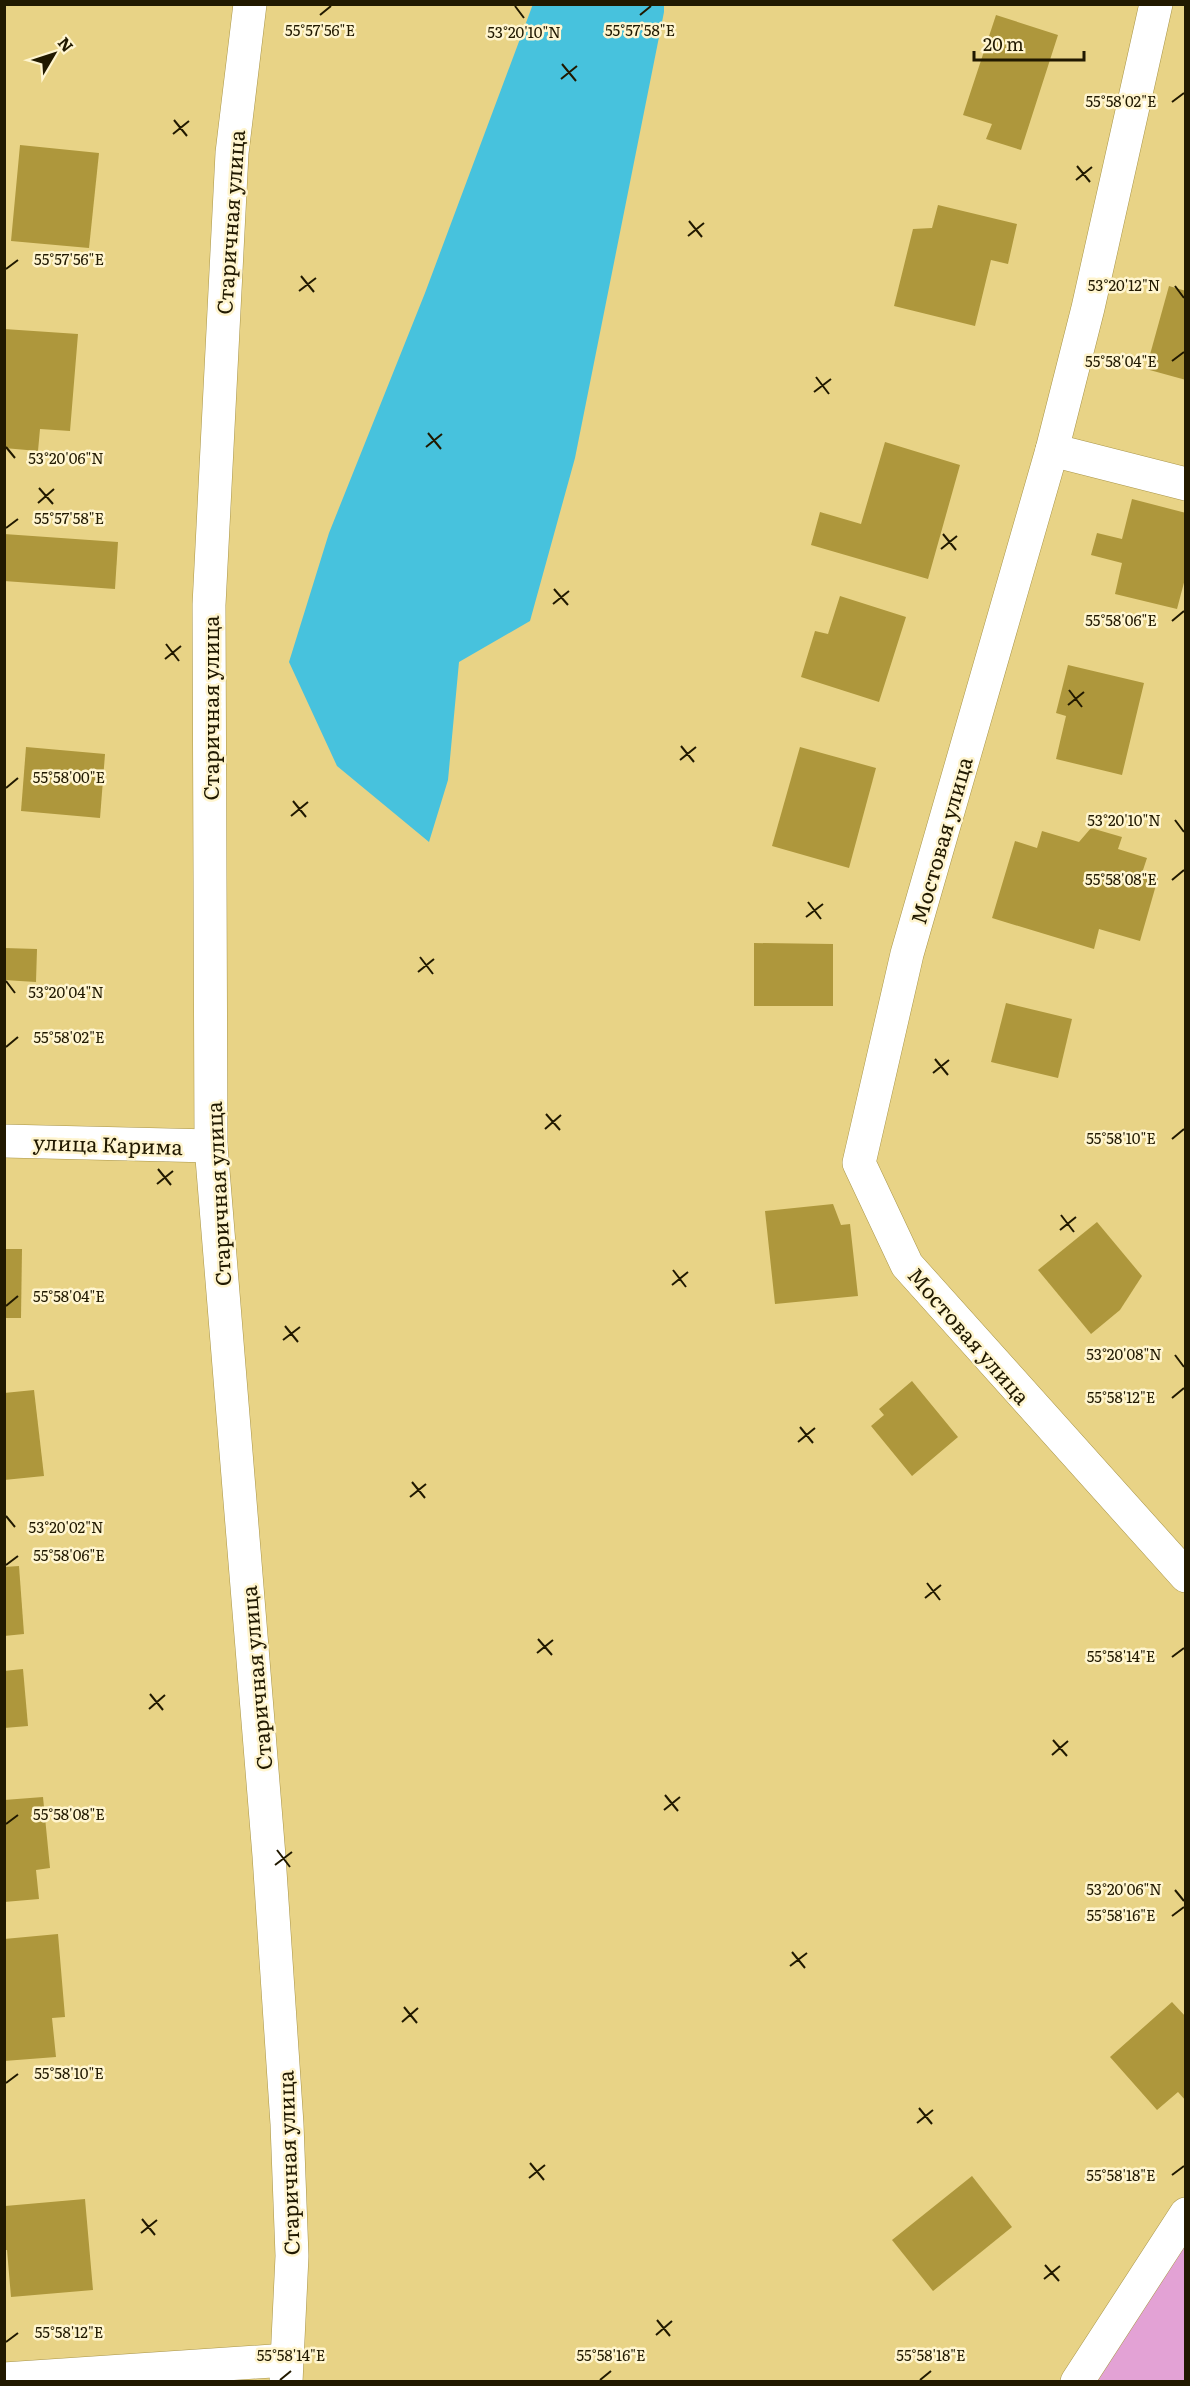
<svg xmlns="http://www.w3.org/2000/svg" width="1190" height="2386" viewBox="0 0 1190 2386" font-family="Literata,serif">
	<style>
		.green { fill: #e3a2d5 }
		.water { fill: #47c2dd }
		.building { fill: #ae973c }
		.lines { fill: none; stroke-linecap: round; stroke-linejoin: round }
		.minor-casing { stroke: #a99548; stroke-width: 34 }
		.minor { stroke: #fff; stroke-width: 33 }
		.ticks { fill: none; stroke: #211900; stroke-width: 2 }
		.labels { text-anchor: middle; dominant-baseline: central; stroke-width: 5; stroke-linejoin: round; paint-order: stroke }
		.street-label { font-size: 21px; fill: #211900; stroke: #fff5cf }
		.ticks-label { font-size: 15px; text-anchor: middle; fill: #211900; stroke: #fff5cf; stroke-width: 5; stroke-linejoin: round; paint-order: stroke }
	</style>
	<rect width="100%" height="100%" fill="#e8d386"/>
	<polygon class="green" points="1185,2237 1185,2381 1097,2382"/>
	<polygon class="water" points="533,4 664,5 664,12 575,458 530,621 459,662 448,780 429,842 337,766 289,662 329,533 425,293"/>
	<g class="building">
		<polygon points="996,15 1058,35 1021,150 986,139 992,124 963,115"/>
		<polygon points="20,145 99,153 89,248 11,241"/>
		<polygon points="938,205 1017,224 1008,264 991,260 975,326 894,306 913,229 932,228"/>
		<polygon points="1169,286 1186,291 1186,380 1146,369"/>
		<polygon points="4,329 78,334 70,431 40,429 38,451 4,448"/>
		<polygon points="885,442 960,465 928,579 811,545 820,512 861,524"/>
		<polygon points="1132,499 1186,513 1186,575 1177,609 1115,594 1122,563 1091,555 1097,533 1122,539"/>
		<polygon points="4,534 118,542 115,589 4,581"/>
		<polygon points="840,596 906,617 879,702 801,677 815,631 828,634"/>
		<polygon points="1068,665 1144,683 1122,775 1056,759 1066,716 1056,713"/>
		<polygon points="26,747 105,754 100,818 21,811"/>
		<polygon points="800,747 876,768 849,868 772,846"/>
		<polygon points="1091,828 1122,837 1118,849 1147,858 1142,873 1158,878 1140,941 1099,929 1094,949 992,918 1015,841 1037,848 1042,831 1079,842"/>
		<polygon points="754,943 833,944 833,1006 754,1006"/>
		<polygon points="4,948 37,949 36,982 4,980"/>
		<polygon points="1006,1003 1072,1019 1058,1078 991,1062"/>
		<polygon points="833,1204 841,1225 850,1224 858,1296 775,1304 765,1211"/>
		<polygon points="1097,1222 1142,1276 1120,1310 1091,1334 1038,1270"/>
		<polygon points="4,1249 22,1249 21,1318 4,1318"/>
		<polygon points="912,1381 958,1437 912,1476 871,1426 884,1415 879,1409"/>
		<polygon points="34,1390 44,1476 4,1480 4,1393"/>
		<polygon points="19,1566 24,1634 4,1636 4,1567"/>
		<polygon points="23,1669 28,1726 4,1728 4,1671"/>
		<polygon points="43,1797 50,1868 36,1870 39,1899 4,1902 4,1800"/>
		<polygon points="58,1934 65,2017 52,2018 56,2057 4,2061 4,1939"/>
		<polygon points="1172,2002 1186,2017 1186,2101 1178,2092 1157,2110 1110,2057"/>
		<polygon points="972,2176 1012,2227 933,2291 892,2240"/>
		<polygon points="85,2199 93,2290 11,2297 7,2250 5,2250 5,2206"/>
	</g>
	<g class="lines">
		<defs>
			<g id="minor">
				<polyline points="250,4 232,153 209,605 211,1146 269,1856 287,2124 292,2256 286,2382"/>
				<polyline points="1156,4 1088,308 1052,450 907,954 859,1163 907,1265 1186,1576"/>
				<polyline points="1052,450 1186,484"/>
				<polyline points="4,1141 211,1146"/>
				<polyline points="4,2379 287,2360"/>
				<polyline points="1077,2382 1186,2214"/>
			</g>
		</defs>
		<use href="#minor" class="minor-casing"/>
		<use href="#minor" class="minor"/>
	</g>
	<path class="ticks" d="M 515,6 L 524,18M 320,15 L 331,6M 640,15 L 651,6M 562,64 L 576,81M 561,79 L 577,66M 1172,102 L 1184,93M 174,120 L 187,136M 173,134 L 189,121M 1077,166 L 1090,182M 1076,180 L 1092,167M 689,221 L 702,237M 688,236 L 704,223M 6,269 L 18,260M 301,276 L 314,292M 1175,286 L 1184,298M 299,291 L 316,278M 1172,361 L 1184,352M 816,377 L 829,394M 814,392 L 831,379M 428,433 L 441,449M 6,447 L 15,458M 426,447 L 442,434M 39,488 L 53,504M 38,503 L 54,489M 6,528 L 18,519M 943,534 L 956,550M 941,549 L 957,536M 554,589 L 568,605M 553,604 L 569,591M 1172,621 L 1184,611M 166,644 L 179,661M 165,659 L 181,646M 1069,690 L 1082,707M 1068,705 L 1084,692M 681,746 L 694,762M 680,760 L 696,747M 6,788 L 18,778M 293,801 L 306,817M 291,816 L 308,802M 1175,820 L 1184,832M 1172,880 L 1184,870M 808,902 L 821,919M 806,917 L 823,904M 420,957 L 433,974M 418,972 L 434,959M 6,981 L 15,993M 6,1047 L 18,1037M 935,1059 L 948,1075M 933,1073 L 949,1060M 546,1114 L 560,1130M 545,1129 L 561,1115M 1172,1139 L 1184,1129M 158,1169 L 171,1185M 157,1184 L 173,1171M 1061,1215 L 1074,1232M 1060,1230 L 1076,1217M 673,1270 L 686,1287M 672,1285 L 688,1272M 6,1306 L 18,1296M 285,1326 L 298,1342M 283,1340 L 300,1327M 1175,1355 L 1184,1367M 1172,1398 L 1184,1388M 800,1427 L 813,1443M 798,1442 L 815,1428M 412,1482 L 425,1498M 410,1497 L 426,1484M 6,1516 L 15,1527M 6,1565 L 18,1556M 927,1583 L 940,1600M 925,1598 L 941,1585M 538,1639 L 552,1655M 537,1653 L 553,1640M 1172,1657 L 1184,1648M 150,1694 L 163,1710M 149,1709 L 165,1695M 1053,1740 L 1067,1756M 1052,1755 L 1068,1741M 665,1795 L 678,1811M 664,1810 L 680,1797M 6,1824 L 18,1815M 277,1850 L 290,1867M 275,1865 L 292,1852M 1175,1890 L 1184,1901M 1172,1916 L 1184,1907M 792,1952 L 805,1968M 790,1966 L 807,1953M 404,2007 L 417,2023M 402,2022 L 418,2008M 6,2083 L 18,2074M 919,2108 L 932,2124M 917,2123 L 933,2110M 530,2163 L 544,2180M 1172,2175 L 1184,2166M 529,2178 L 545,2165M 142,2219 L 155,2235M 141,2233 L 157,2220M 1045,2265 L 1059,2281M 1044,2279 L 1060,2266M 657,2320 L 670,2336M 656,2335 L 672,2321M 6,2342 L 18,2333M 280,2380 L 291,2371M 600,2380 L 611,2371M 920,2380 L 931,2371"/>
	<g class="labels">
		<g class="street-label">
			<text transform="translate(229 222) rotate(-86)">Старичная улица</text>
			<text transform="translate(209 708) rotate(-90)">Старичная улица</text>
			<text transform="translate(940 840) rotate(-74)">Мостовая улица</text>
			<text transform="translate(108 1143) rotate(2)">улица Карима</text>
			<text transform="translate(217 1194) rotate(-93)">Старичная улица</text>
			<text transform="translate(970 1335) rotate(49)">Мостовая улица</text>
			<text transform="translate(255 1678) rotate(-95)">Старичная улица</text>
			<text transform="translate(287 2163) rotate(-92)">Старичная улица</text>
		</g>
	</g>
	<g class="ticks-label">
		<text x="320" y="36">55°57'56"E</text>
		<text x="640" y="36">55°57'58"E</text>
		<text x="524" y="38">53°20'10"N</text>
		<text x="1121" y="107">55°58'02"E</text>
		<text x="69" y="265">55°57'56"E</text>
		<text x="1124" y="291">53°20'12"N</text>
		<text x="1121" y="367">55°58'04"E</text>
		<text x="66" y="464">53°20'06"N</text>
		<text x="69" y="524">55°57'58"E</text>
		<text x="1121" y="626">55°58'06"E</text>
		<text x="69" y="783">55°58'00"E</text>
		<text x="1124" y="826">53°20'10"N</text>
		<text x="1121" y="885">55°58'08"E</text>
		<text x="66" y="998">53°20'04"N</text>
		<text x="69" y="1043">55°58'02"E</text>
		<text x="1121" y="1144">55°58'10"E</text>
		<text x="69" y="1302">55°58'04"E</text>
		<text x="1124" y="1360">53°20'08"N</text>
		<text x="1121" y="1403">55°58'12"E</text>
		<text x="66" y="1533">53°20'02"N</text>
		<text x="69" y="1561">55°58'06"E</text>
		<text x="1121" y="1662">55°58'14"E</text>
		<text x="69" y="1820">55°58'08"E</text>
		<text x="1124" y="1895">53°20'06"N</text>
		<text x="1121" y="1921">55°58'16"E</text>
		<text x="69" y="2079">55°58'10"E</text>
		<text x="1121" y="2181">55°58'18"E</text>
		<text x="69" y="2338">55°58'12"E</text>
		<text x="291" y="2361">55°58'14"E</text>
		<text x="611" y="2361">55°58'16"E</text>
		<text x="931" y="2361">55°58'18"E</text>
	</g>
	<rect width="1190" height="2386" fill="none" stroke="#211900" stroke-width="12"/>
	<g transform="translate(54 54) rotate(51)" stroke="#fff5cf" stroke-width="4.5" paint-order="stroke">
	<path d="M0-4.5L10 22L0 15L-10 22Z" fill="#211900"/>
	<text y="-9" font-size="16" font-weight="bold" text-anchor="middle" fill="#211900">N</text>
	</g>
	<path d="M974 51v9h110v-9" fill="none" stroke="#211900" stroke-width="3"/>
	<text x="983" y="51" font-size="18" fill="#211900" stroke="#fff5cf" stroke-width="4.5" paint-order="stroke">20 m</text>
</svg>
